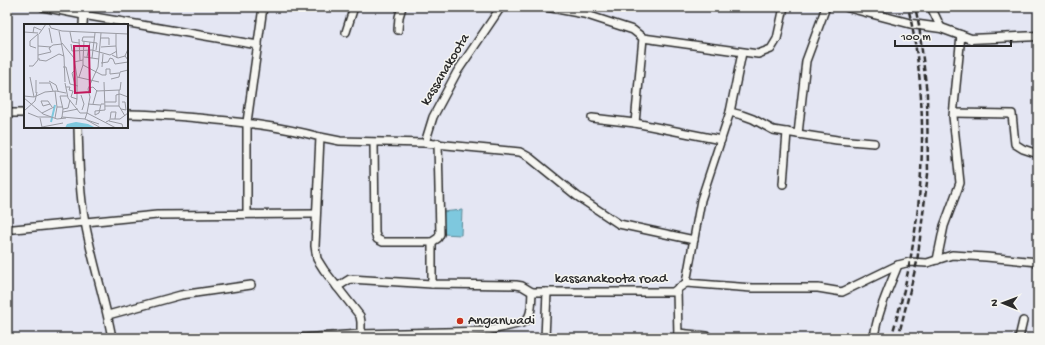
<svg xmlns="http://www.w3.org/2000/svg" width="1045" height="345" viewBox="0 0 1045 345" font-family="'Gochi Hand',sans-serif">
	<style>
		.water { fill: #7ec8de; stroke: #5d8996 }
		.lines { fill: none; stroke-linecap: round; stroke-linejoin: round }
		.minor-casing { stroke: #2b2b2b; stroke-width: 10 }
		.tertiary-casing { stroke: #2b2b2b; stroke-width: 11 }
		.minor { stroke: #f6f6f2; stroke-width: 7 }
		.tertiary { stroke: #f6f6f2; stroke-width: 8 }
		.rail { stroke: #2b2b2b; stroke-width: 2.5; stroke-dasharray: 6 3; stroke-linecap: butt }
		.poi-dot { fill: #c8321e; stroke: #f6f6f2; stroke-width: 1.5 }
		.labels { text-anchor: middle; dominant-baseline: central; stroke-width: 3; stroke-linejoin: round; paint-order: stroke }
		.street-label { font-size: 14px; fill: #2b2b2b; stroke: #f6f6f2 }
		.poi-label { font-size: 14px; fill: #2b2b2b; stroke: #f6f6f2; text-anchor: start }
		.inset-river { fill: none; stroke: #7ec8de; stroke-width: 2 }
		.inset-road { fill: none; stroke: #9a9ba3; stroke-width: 1 }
		.view { fill: #c2185b; fill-opacity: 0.15; stroke: #c2185b; stroke-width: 2 }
		.inset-edge { fill: none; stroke: #2b2b2b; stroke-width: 2 }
	</style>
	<rect width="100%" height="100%" fill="#e4e6f3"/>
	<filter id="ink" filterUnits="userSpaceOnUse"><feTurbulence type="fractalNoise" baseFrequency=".025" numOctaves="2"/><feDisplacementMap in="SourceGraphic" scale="8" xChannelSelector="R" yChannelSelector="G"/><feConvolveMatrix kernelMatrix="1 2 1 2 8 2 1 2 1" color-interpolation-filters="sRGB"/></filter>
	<g filter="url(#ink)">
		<polygon class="water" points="462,210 461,235 443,234 442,212"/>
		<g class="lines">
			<defs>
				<g id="minor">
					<polyline points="43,7 83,15 258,45"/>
					<polyline points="546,7 584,14 633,30 643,38 758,54 771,49 777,39 784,7"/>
					<polyline points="931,7 941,28"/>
					<polyline points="83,25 84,7"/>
					<polyline points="398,30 399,17 402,7"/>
					<polyline points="346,32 354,7"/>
					<polyline points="730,112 742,115 753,119 773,130 798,134 806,61 826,7"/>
					<polyline points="7,113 25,113"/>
					<polyline points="954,113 1012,114 1015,144 1023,149 1038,154"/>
					<path d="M 127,114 C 151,114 174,116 198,118 C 239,122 280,126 320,137 L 315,246 L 317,259 L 324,270 L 360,316 L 361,322 L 361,334"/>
					<polyline points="592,118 635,123 721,140"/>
					<polyline points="635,123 643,38"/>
					<path d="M 78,127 C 79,158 79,191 85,222 C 92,261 105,299 112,338"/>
					<polyline points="798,134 837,140 874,143"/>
					<polyline points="320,137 340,141 425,143 433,117 457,72 501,7"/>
					<polyline points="374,143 375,233 377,239 383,242 432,242 438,238 440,234 438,143"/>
					<polyline points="425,143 520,152 529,157 577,196 619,224 694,240"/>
					<polyline points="783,184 787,132"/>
					<polyline points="247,214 247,122 263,7"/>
					<polyline points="7,229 14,229 157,215 316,214"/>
					<polyline points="432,242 432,284 516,285 522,286 532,292"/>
					<polyline points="937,260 944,226 960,183 953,116 961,35"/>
					<polyline points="686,283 752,288 818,288 842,292 898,265 910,262 927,263 952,255 986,257 1038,262"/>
					<polyline points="337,287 350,279 432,284"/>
					<polyline points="677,289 678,338"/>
					<polyline points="108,315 181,295 251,285"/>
					<polyline points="678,333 707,336 707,338"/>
					<path d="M 301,338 L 361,334 L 487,331 L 522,323 C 533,318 531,303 532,292 L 673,292 L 686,283 L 701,200 L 730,112 L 742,53"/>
					<polyline points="545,338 547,292"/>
					<polyline points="850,338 860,338"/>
					<path d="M 874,338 C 877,313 889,288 898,265"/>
					<polyline points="1019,338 1023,321"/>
				</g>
				<polyline id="tertiary" points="847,7 912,24 941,28 971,39 1038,36"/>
			</defs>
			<use href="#minor" class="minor-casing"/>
			<use href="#tertiary" class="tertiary-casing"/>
			<use href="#minor" class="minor"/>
			<use href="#tertiary" class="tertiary"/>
			<g class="rail">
				<path d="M 891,338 C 923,234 933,114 908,7"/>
				<polyline points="898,338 917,262 928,174 927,94 919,25 915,7"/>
			</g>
		</g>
	</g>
	<circle class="poi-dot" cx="460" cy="321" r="4"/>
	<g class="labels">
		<g class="street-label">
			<text transform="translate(446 70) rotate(-59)">kassanakoota</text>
			<text x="611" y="279">kassanakoota road</text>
		</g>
		<g class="poi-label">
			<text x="468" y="321">Anganwadi</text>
		</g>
	</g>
	<g transform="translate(24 24)">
		<rect width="104" height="104" fill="#e4e6f3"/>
		<path d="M 52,98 L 64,100 L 72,104 L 41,104 L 43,100 Z" fill="#7ec8de"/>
		<path class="inset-river" d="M 27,98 L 31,81"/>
		<path class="inset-road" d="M 25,0 L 27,4 L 38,7 L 104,10M 25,4 L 28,19M 35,7 L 40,33 L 41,58M 0,8 L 14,9M 46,8 L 48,18 L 55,19M 9,9 L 10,3 L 17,6M 15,10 L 22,0M 70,13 L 59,13 L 58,17 L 73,19 L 72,26M 77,14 L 85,14 L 85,21M 55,15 L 56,36M 38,19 L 50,34 L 53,53 L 75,58M 47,20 L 48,27 L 68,26 L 86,31 L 93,27M 14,22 L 27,23M 92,22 L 93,34M 77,23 L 92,22 L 92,10M 12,24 L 6,22 L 6,17 L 14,10M 104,25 L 101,32 L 104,36M 14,31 L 27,28 L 25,24 L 29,21 L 38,20M 88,31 L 94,34 L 101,32M 60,33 L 75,35M 63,33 L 66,18M 15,34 L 15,36 L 22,37 L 35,30 L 40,32M 68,34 L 71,9M 59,36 L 59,41 L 78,51 L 82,51 L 82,45 L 86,45 L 86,50 L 95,49M 50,38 L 59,36 L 60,17M 77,39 L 84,38 L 86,34 L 89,35 L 91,40 L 104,38M 5,42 L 9,42 L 14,36 L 14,10M 39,43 L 42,43 L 46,60 L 54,62M 78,43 L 79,30M 6,53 L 10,73M 53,53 L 53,75M 55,53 L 59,41M 87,55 L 95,53 L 96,48 L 104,46M 12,56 L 12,69M 25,57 L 32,61 L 34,67M 15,59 L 26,59 L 29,67M 41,59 L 44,74 L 56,89 L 63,89 L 66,73 L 64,65 L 74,43 L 77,9M 51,61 L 48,49 L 51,46M 42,63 L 46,63 L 45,66 L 49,67 L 47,73 L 53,75 L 52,81M 65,64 L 69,63 L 73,67 L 96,66 L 97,58M 95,66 L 95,82 L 101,92M 31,67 L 33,83M 57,71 L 60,80 L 58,86M 0,72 L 10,73 L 21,68 L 32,67 L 42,69M 0,74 L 19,90 L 33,95 L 42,94M 81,78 L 92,78 L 92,71 L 96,70 L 104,73M 26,80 L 19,82 L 17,77 L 24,77 L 28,83M 64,80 L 76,81M 69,80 L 73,66M 81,82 L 95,82M 39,85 L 36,72 L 43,72M 97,85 L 102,86 L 101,78 L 98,78M 0,87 L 11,77 L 13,68M 39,88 L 54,85M 4,89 L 14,93 L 27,93M 18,89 L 30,83M 71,91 L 71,87 L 81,86 L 80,58M 71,91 L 75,89 L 77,80 L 80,80M 38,93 L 39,85 L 44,84 L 46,76M 16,94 L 18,103 L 39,99M 31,94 L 33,83 L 39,83M 36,95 L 38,93 L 61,95 L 63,89 L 92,104M 61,95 L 77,104M 87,95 L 96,95 L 104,89M 63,96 L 75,100M 85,97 L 98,100 L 99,104M 82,98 L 86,96 L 87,88 L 92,88 L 91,95"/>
		<path class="view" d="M 50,22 L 65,22 L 66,68 L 51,69 Z"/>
		<rect width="104" height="104" class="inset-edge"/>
	</g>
	<rect width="1045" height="345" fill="none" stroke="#f6f6f2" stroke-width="24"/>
	<rect x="12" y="12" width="1021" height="321" fill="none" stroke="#2b2b2b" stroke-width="1.5" filter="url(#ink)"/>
	<g transform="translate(1003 303) rotate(271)" stroke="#f6f6f2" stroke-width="3" paint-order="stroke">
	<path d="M0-3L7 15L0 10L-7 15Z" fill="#2b2b2b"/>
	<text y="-6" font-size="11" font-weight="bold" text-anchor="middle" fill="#2b2b2b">N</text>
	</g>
	<path d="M895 40v6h116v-6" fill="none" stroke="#2b2b2b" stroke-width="2"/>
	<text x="901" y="40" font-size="12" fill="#2b2b2b" stroke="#f6f6f2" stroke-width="3" paint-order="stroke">100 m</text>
</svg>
